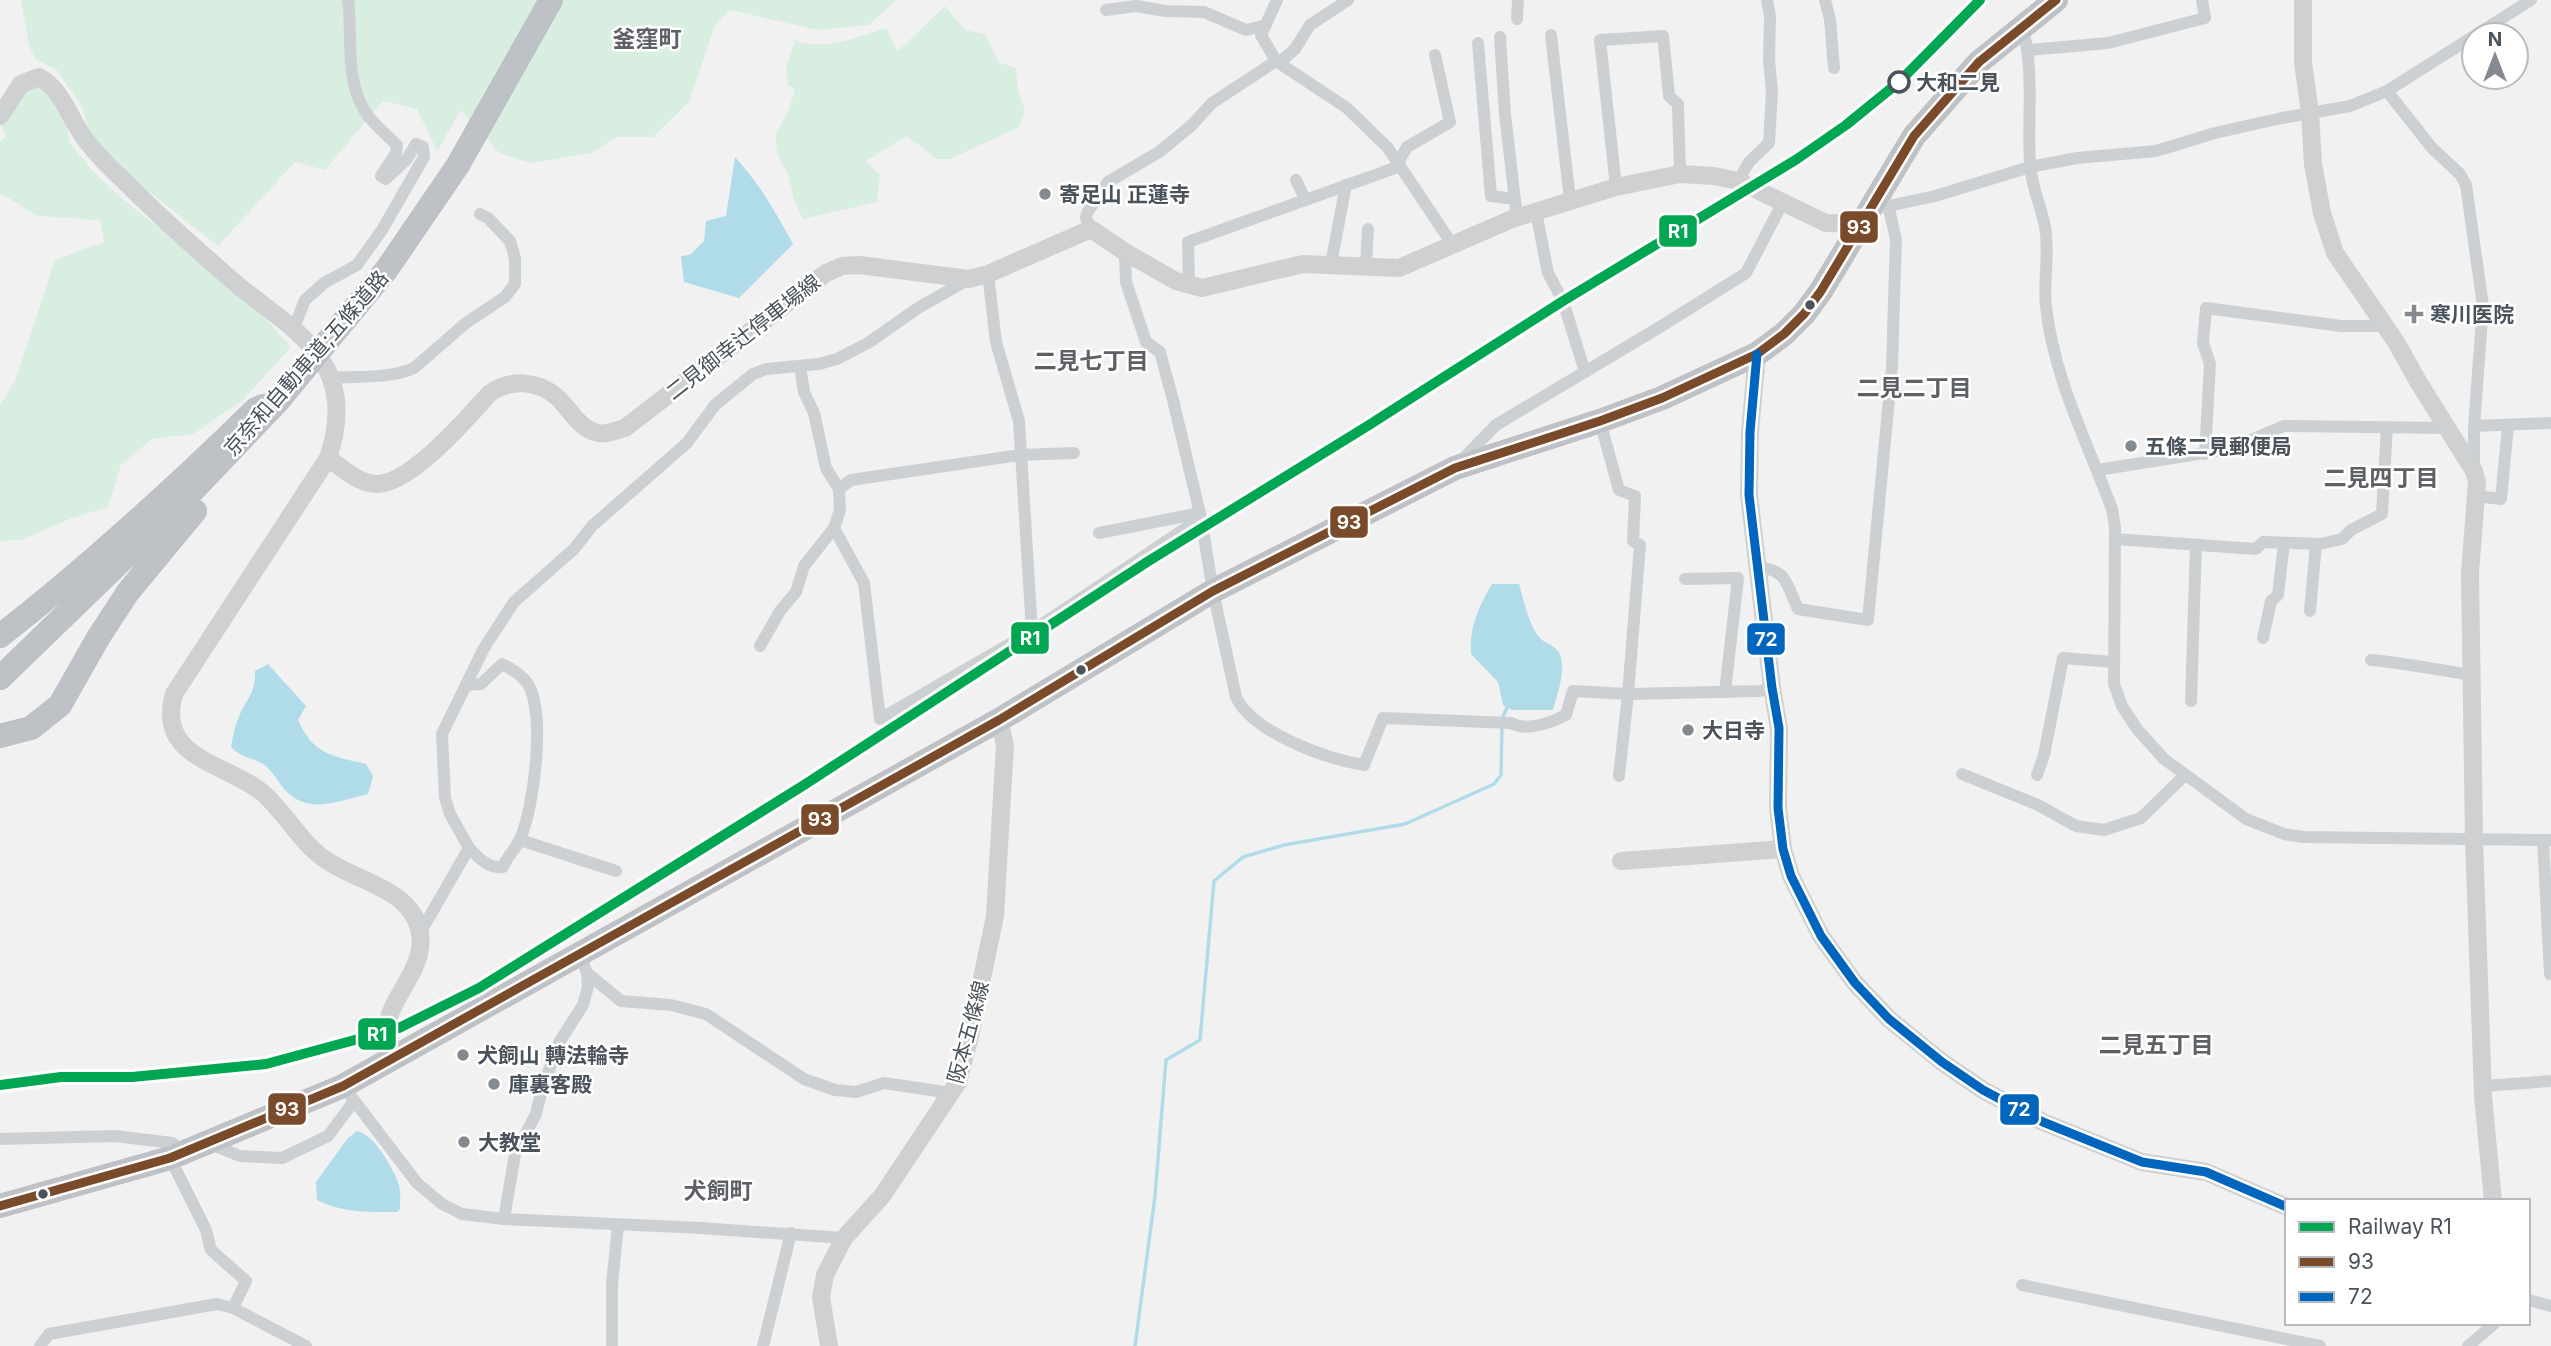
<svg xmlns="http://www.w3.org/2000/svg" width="2551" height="1346" viewBox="0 0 2551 1346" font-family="Inter,'Noto Sans JP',sans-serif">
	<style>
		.green { fill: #d8eee1 }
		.water { fill: #b0dbe9 }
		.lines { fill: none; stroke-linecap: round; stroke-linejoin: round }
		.stream { stroke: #b0dbe9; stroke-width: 3.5 }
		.highway-casing { stroke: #b7bbc0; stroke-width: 24 }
		.street { stroke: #cdd0d2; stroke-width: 12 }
		.secondary { stroke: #ced0d2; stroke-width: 18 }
		.highway { stroke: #bec2c6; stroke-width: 23 }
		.highway-bridge-casing { stroke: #b7bbc0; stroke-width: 24; stroke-linecap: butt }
		.highway-bridge { stroke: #bec2c6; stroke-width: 23 }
		.bus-1-casing { stroke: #fff; stroke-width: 14 }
		.bus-2-casing { stroke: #fff; stroke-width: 14 }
		.bus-1 { stroke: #7a4b2a; stroke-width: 9 }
		.bus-2 { stroke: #0065bd; stroke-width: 9 }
		.rail-1-casing { stroke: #fff; stroke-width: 16 }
		.rail-1 { stroke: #00a651; stroke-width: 10 }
		.stop-dot { fill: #fff; stroke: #4a535c; stroke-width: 3.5 }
		.poi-dot { fill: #858a90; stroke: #fff; stroke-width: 2.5 }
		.bus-dot { fill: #4a535c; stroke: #fff; stroke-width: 2.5 }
		.labels { text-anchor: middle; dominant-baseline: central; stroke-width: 5; stroke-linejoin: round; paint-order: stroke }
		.stop-label { font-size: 21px; font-weight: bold; fill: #4a535c; stroke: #fff; text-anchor: start }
		.poi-label { font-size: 21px; font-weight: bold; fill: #4a535c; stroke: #fff; text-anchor: start }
		.street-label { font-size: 21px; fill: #4a535c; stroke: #fff }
		.neighbourhood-label { font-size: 23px; font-weight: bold; fill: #5d6065; stroke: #fff }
		.line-badge { stroke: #fff; stroke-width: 2.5 }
		.badge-label { font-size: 19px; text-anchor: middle; font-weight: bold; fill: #fff }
	</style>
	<rect width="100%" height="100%" fill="#f2f1f1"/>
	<g class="green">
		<polygon points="21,0 896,0 869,25 818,30 730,10 715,25 689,102 653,137 617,137 592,153 530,163 499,153 461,110 437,151 417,109 383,101 325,170 295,162 218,246 107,159 92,138 81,105 56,69 35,59 29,45"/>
		<path d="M 945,6 L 965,30 L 985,34 L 998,62 L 1016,68 L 1018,91 L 1025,110 L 1019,127 L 950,159 L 937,159 L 907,136 L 866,161 L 880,175 L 877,202 L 803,219 L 794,200 L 788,174 L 778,156 L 776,144 L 776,133 L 788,112 L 795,89 L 788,85 L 786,68 L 795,40 C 825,52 858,36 887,28 L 897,52 Z"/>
		<polygon points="38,80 63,113 70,143 91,169 120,197 242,293 291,347 242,401 193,434 152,439 121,465 108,507 67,520 24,539 0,542 0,405 15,381 55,260 104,242 100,220 38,216 0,193 0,142 7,136 1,126 14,99"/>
	</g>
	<g class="water">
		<path d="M 735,157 C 759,183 776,213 793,244 L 739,298 L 684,282 L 681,256 L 690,255 L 704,241 L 706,221 L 726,216 Z"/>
		<path d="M 1492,584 L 1519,584 C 1524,600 1528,624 1539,637 C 1544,643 1552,644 1557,650 C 1569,665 1557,694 1553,710 L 1512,710 L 1503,705 L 1498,682 L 1471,654 C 1469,627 1479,606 1492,584 Z"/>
		<path d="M 268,664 L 306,706 L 298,720 C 313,755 333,756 366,764 L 373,776 L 368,794 C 341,800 313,814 289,794 C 281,787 276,776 268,768 C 257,757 243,760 231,747 C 233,736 235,725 240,714 C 248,697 256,692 255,671 Z"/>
		<path d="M 357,1131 C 375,1135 393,1168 399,1185 C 401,1193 400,1201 400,1209 L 397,1212 C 368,1212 343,1213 317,1200 L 316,1182 L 348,1138 Z"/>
	</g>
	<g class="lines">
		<g class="stream">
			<polyline points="1502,719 1509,703"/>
			<polyline points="1135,1346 1155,1196 1166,1060 1200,1040 1214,881 1243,857 1284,845 1405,824 1494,784 1501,775 1502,726"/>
		</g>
		<defs>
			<g id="highway">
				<polyline points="339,327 387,269 458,165 551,0"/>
				<path d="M 0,636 C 90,566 174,489 256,409 L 263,406"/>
				<polyline points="0,678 182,502"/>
				<polyline points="0,736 31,728 60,705 98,638 128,592 195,511"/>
				<polyline points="0,1206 170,1158 343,1086 999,720 1213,591 1455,468 1600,421 1662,398 1757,354 1784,334 1804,314 1821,291 1914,136 1979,62 2056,0"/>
			</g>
		</defs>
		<use href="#highway" class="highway-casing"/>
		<g class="street">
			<polyline points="1277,0 1261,35 1276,61 1347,108 1388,148 1452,244"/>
			<polyline points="1825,0 1830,19 1834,68"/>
			<polyline points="1106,10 1136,6 1165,11 1204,12 1246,30 1266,25"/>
			<polyline points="1517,19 1518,0"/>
			<path d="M 2022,26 C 2035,71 2027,118 2030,164 C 2031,185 2041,206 2045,227 C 2050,253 2043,280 2046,306 C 2053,376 2088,444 2112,509 L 2115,527 L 2114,684 L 2122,706 L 2137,729 L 2164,759 L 2246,819 L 2284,834 L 2303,837 L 2551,840"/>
			<polyline points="1551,35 1570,200"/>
			<polyline points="1500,37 1505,114 1517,218"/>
			<polyline points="1478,43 1491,196 1515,199"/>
			<polyline points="2029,50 2108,43 2205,18 2202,0"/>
			<polyline points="1279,63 1295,49 1310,25 1348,0"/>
			<polyline points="2387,91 2432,148 2460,174 2466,185 2483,306 2474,426 2474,470"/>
			<polyline points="1296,180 1305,199"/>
			<polyline points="1738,181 1749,162 1769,143 1772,92 1769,59 1770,16 1767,0"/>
			<polyline points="1616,187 1600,40 1663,36 1669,96 1678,104 1680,174"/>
			<polyline points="1870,210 1935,196 2030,167 2077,158 2156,151 2215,133 2282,118 2350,106 2387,91 2531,0"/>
			<polyline points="1536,212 1548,273 1563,301 1585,372"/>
			<polyline points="1091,229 1086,218 1087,213 1108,182 1159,152 1192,125 1212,103 1276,61"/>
			<path d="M 1125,252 L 1126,282 L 1146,342 L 1160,352 L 1173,400 L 1201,518 L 1213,591 L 1236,697 C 1253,733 1327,759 1364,765 L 1383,718 L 1511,723 C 1527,732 1550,723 1566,715 L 1573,691 L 1628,694 L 1760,691 L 1772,688"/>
			<polyline points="1331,264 1346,185"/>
			<polyline points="1366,265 1368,229"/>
			<polyline points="988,274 996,342 1019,421 1032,631"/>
			<polyline points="1189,286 1188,242 1395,168 1407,147 1450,122 1435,55"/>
			<path d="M 293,330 L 305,300 L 324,283 L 357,265 L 382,230 L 424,157 L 423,147 L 416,144 L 407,159 L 386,179 L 381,176 L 396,153 L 397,145 C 387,135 374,125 366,113 C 344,79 353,38 348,0"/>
			<polyline points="800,366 804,392 814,413 826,468 839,489 840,510 834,528 864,583 880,719 1032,631 1201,518"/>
			<path d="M 331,378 C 357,376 390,379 414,368 L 466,323 L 505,297 L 515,284 L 515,258 L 510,241 L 488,218 L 480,214"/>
			<polyline points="1600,421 1619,490 1635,496 1633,541 1640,545 1628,694 1619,776"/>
			<polyline points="2474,426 2551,423"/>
			<polyline points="2205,454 2210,364 2203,343 2206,308 2341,326 2385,326"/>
			<polyline points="1460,462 1496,425 1660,327 1746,273 1782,204"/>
			<polyline points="2098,470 2229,449 2284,426 2447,428"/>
			<polyline points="839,489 851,480 1020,455 1074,453"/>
			<polyline points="2476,496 2501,499 2508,425"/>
			<polyline points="1099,533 1200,513"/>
			<polyline points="2115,539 2256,549 2263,542 2320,544 2342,539 2351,530 2382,514 2387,427"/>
			<path d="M 1758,568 C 1787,568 1787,586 1798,609 L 1868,620 L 1892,367 L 1896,239 L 1888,205"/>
			<polyline points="1685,579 1738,578 1725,692"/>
			<polyline points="2310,611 2316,544"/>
			<polyline points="2263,638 2271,601 2278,595 2284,543"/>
			<polyline points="760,646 780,611 796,592 804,566 834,528"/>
			<path d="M 2371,660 C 2405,663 2438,670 2472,675"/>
			<path d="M 467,685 L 481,684 L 502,664 C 512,669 522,675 528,684 C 546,714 534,808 520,839 C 516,849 507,856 503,867 C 488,869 479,858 469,848"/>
			<polyline points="2191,701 2196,545"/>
			<polyline points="1962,774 2038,805 2076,826 2104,830 2141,818 2185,775"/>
			<polyline points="2037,775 2044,755 2063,658 2113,662"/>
			<polyline points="520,840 616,871"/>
			<polyline points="2543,840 2550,974"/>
			<polyline points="420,933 469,848 450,814 445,798 442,734 484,648 514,602 574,549 592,526 687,443 715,405 753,374 766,369 819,364 837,359 868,343 918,308 969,279"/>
			<polyline points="580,954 587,973 621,1001 671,1005 706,1014 804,1079 835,1090 856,1092 884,1083 951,1093"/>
			<polyline points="343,1086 417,1183 442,1204 462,1214 504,1219 701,1228 844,1238"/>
			<polyline points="2483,1086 2551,1081"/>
			<polyline points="0,1139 115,1136 172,1143 185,1152"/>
			<polyline points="207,1143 240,1156 282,1158 328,1136 354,1101"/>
			<polyline points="170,1158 206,1230 211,1250 246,1281 233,1308"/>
			<polyline points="504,1219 515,1154 536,1114 542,1089 560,1041 583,1005 588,987 587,973"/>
			<polyline points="2022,1285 2320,1346"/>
			<polyline points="2528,1300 2551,1306"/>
			<polyline points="40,1346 49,1334 217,1304 233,1308 306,1346"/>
			<polyline points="612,1346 612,1284 618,1225"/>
			<polyline points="763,1346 791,1233"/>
			<polyline points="2468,1346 2495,1323"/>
		</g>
		<g class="secondary">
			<polyline points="2303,0 2303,62 2310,113 2313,164 2322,213 2335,253 2396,342 2419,383 2474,471 2477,482 2470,573 2474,839 2483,1096 2493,1201"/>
			<path d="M 0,116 L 21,84 L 39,77 C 61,88 69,117 83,136 C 94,152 108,166 122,179 C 160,217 199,252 240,287 C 267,309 303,331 322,361 C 342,392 339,426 328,458 L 174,694 C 155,760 229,763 264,794 C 287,815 301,843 326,860 C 357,882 413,889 420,933 C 425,965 398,989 389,1017 L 388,1025 L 392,1058"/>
			<polyline points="1757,354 1750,432 1749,495 1772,688 1779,728 1778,808 1783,849 1791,876 1821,936 1855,983 1889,1019 1942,1062 1983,1090 2043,1122 2142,1162 2206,1172 2287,1207"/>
			<path d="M 328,458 C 342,468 358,483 376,484 C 410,485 467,418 490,393 C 510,379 537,380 557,397 C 570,409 579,429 598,433 C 607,435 616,430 625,428 L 826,273 L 842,266 L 859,265 L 969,279 L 988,274 L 1091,229 L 1125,252 L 1176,281 L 1202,288 L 1303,264 L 1399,268 L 1512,219 L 1616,187 L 1680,174 L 1714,176 L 1738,181 L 1826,223 L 1861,224"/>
			<polyline points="1621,861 1783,849"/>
			<polyline points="829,1346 821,1297 825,1275 844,1238 882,1196 958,1082 970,1036 995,916 1005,745 999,720"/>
		</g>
		<use href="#highway" class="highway"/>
		<defs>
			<polyline id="highway-bridge" points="182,502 280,399 339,327"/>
		</defs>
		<use href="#highway-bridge" class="highway-bridge-casing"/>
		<use href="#highway-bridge" class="highway-bridge"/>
		<defs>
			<polyline id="bus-1" points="0,1206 170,1158 343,1086 999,720 1213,591 1455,468 1600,421 1662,398 1757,354 1784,334 1804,314 1821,291 1914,136 1979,62 2056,0"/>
			<polyline id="bus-2" points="1757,354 1750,432 1749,495 1772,688 1779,728 1778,808 1783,849 1791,876 1821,936 1855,983 1889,1019 1942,1062 1983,1090 2043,1122 2142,1162 2206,1172 2287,1207"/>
		</defs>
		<use href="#bus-1" class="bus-1-casing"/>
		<use href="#bus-2" class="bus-2-casing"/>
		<use href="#bus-1" class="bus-1"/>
		<use href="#bus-2" class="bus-2"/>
		<defs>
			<polyline id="rail-1" points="0,1085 61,1077 132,1077 266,1064 399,1028 479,988 804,785 1147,562 1369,425 1563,301 1797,159 1846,125 1899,82 1980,0"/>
		</defs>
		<use href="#rail-1" class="rail-1-casing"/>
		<use href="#rail-1" class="rail-1"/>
	</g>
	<circle class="stop-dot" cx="1899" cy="82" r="10"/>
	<g class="poi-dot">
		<circle cx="1045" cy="194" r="7"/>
		<path d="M2410.5 303.5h7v7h7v7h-7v7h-7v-7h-7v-7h7z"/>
		<circle cx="2131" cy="446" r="7"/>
		<circle cx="1688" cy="730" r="7"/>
		<circle cx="463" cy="1055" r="7"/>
		<circle cx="494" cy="1084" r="7"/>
		<circle cx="464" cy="1142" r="7"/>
	</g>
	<g class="bus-dot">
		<circle cx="1810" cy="305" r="6"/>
		<circle cx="1081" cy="670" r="6"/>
		<circle cx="43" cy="1194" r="6"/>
	</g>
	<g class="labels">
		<g class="stop-label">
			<text x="1916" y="82">大和二見</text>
		</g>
		<g class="poi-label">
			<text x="1059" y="194">寄足山 正蓮寺</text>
			<text x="2430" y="314">寒川医院</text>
			<text x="2145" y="446">五條二見郵便局</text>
			<text x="1702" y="730">大日寺</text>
			<text x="477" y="1055">犬飼山 轉法輪寺</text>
			<text x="508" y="1084">庫裏客殿</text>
			<text x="478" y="1142">大教堂</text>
		</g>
		<g class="street-label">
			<text transform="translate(743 337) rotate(-38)">二見御幸辻停車場線</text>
			<text transform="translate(306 363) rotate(-49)">京奈和自動車道;五條道路</text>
			<text transform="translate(968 1032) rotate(-75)">阪本五條線</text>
		</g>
		<g class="neighbourhood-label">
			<text x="647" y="39">釜窪町</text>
			<text x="1091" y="361">二見七丁目</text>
			<text x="1914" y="388">二見二丁目</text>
			<text x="2381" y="478">二見四丁目</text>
			<text x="2156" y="1045">二見五丁目</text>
			<text x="718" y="1191">犬飼町</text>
		</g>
	</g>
	<g class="line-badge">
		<rect x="1839" y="210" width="40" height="34" rx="7" fill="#7a4b2a"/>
		<rect x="1658" y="214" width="40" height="34" rx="7" fill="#00a651"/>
		<rect x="1329" y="505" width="40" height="34" rx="7" fill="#7a4b2a"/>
		<rect x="1010" y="621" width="40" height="34" rx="7" fill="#00a651"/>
		<rect x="1746" y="622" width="40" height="34" rx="7" fill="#0065bd"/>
		<rect x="800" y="803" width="40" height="33" rx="7" fill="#7a4b2a"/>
		<rect x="357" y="1017" width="40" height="34" rx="7" fill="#00a651"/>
		<rect x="267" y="1092" width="40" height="34" rx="7" fill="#7a4b2a"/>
		<rect x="1999" y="1093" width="41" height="33" rx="7" fill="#0065bd"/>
	</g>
	<g class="badge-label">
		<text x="1859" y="234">93</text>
		<text x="1678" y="238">R1</text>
		<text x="1349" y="529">93</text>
		<text x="1030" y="645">R1</text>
		<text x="1766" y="646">72</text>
		<text x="820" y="826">93</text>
		<text x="377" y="1041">R1</text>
		<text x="287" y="1116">93</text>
		<text x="2019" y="1116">72</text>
	</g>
	<rect x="2285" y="1199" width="245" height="126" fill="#ffffff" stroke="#b7babe" stroke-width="2"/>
	<rect x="2299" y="1222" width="35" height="10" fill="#00a651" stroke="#b7babe" stroke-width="2"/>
	<text x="2348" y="1234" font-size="21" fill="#4a535c">Railway R1</text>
	<rect x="2299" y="1257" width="35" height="10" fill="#7a4b2a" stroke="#b7babe" stroke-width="2"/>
	<text x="2348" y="1269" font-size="21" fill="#4a535c">93</text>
	<rect x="2299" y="1292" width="35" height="10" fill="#0065bd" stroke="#b7babe" stroke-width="2"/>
	<text x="2348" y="1304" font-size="21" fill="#4a535c">72</text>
	<g transform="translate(2495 56)"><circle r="33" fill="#ffffff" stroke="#b7babe" stroke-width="2"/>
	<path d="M0-5L12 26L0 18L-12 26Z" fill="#858a90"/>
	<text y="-10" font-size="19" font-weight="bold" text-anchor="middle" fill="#4a535c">N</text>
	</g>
</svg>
